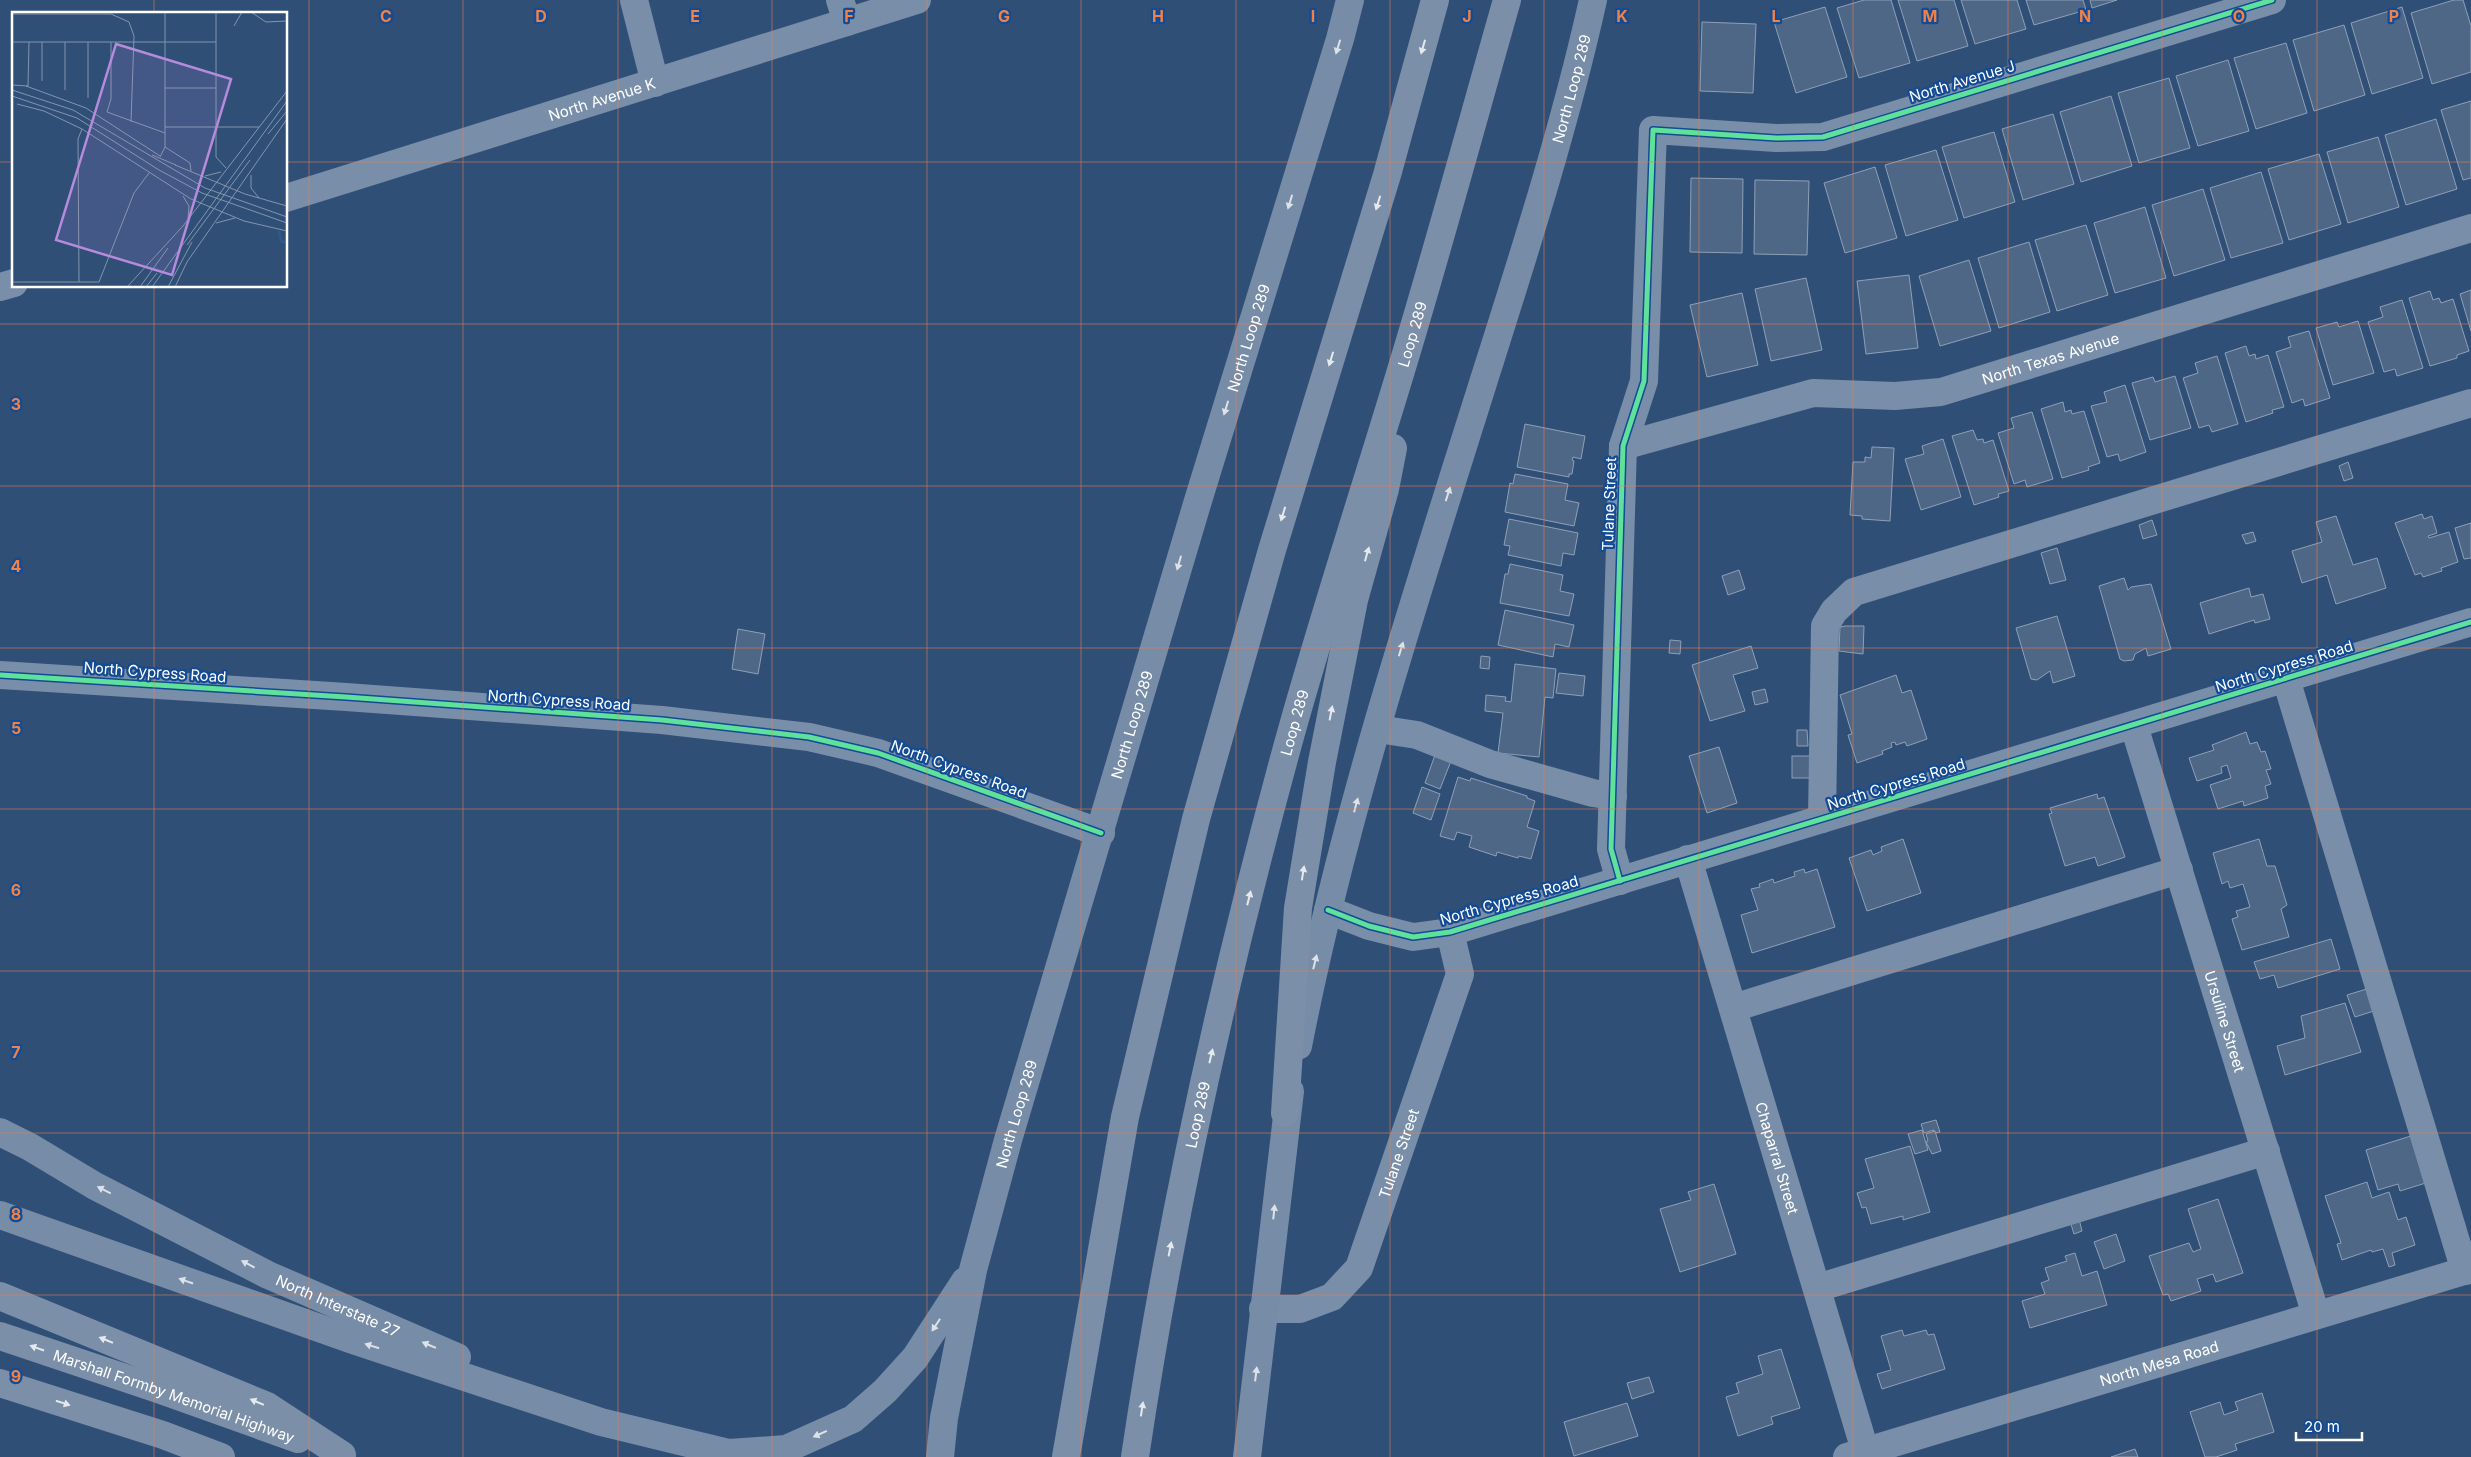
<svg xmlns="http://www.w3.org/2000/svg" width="2471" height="1457" viewBox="0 0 2471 1457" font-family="Inter,sans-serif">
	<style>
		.building { fill: #4e6786; stroke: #8ea0b7 }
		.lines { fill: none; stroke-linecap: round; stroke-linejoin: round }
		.minor { stroke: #798fa9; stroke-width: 28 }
		.major { stroke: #778ca7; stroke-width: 28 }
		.highway { stroke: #7b8fa9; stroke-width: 28 }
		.cycleway-casing { stroke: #134b94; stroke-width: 8 }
		.cycleway { stroke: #60e19b; stroke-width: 5 }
		.oneway { fill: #dde2e9 }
		.oneway2 { fill: #e5e9ee }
		.grid { fill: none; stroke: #ee8249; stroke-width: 1; stroke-opacity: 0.55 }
		.labels { text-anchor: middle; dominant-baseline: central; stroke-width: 4.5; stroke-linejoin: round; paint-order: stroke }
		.street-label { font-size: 15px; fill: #fff; stroke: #134b94 }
		.inset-river { fill: none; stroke: #30588d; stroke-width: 2.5 }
		.inset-road { fill: none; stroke: #8395ad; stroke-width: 1 }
		.view { fill: #b68bdc; fill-opacity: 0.15; stroke: #b68bdc; stroke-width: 2.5 }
		.inset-edge { fill: none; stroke: #fff; stroke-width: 2.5 }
		.grid-label { font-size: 16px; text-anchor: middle; font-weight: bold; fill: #ee8249; stroke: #134b94; stroke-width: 4.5; stroke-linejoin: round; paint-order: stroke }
	</style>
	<rect width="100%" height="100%" fill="#304f77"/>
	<g class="building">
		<polygon points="1864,0 1891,0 1910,63 1859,78 1837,8"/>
		<polygon points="1898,0 1954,0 1968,46 1917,61"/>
		<polygon points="1961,0 2017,0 2026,29 1975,44"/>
		<polygon points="2026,0 2083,0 2086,10 2034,25"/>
		<polygon points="2090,0 2117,0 2092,8"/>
		<polygon points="2454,0 2463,0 2471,26 2471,72 2432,84 2411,13"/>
		<polygon points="1825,7 1847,77 1796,93 1774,22"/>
		<polygon points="2402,7 2423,78 2372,94 2351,23"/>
		<polygon points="1702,22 1756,24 1753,93 1700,91"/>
		<polygon points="2344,25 2365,95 2314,111 2293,40"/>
		<polygon points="2286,43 2307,113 2256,129 2234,58"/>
		<polygon points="2228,60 2249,131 2198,146 2176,76"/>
		<polygon points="2169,78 2190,148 2139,163 2118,93"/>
		<polygon points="2111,96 2132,166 2081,182 2060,112"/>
		<polygon points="2471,101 2471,178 2463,180 2441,110"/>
		<polygon points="2053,114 2074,184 2023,200 2002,129"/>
		<polygon points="2436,119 2457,189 2406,205 2385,135"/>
		<polygon points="1994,132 2015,202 1964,218 1942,147"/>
		<polygon points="2378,137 2399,207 2348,223 2327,152"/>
		<polygon points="1936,150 1958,220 1906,236 1885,165"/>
		<polygon points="2319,154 2341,224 2289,240 2268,169"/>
		<polygon points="1875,167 1897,238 1845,253 1824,183"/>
		<polygon points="2261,172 2283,243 2231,258 2210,188"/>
		<polygon points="1691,178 1743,179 1742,253 1690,252"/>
		<polygon points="1755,180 1809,181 1807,255 1754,254"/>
		<polygon points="2203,189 2225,260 2174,276 2152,205"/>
		<polygon points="2145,207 2166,278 2115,293 2094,223"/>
		<polygon points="2086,225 2108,295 2057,311 2035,240"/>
		<polygon points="2029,242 2050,312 1999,328 1978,258"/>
		<polygon points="1969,260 1991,331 1940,346 1919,276"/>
		<polygon points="1909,275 1918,348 1866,354 1857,281"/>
		<polygon points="1806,278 1822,350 1771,361 1755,289"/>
		<polygon points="2471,290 2471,331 2460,294"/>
		<polygon points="2430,291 2433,300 2439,298 2441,303 2453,299 2469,351 2457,355 2457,358 2430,366 2409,298"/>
		<polygon points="1742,293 1758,365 1707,377 1690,305"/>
		<polygon points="2402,300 2423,368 2397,376 2395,369 2384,372 2368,322 2383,317 2380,307"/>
		<polygon points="2358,321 2374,373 2333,385 2316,328 2337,322 2339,327"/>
		<polygon points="2309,331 2330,398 2305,406 2303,399 2292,403 2276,352 2291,347 2288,337"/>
		<polygon points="2246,346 2249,356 2255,354 2256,359 2268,355 2284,407 2272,410 2273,413 2246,422 2225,353"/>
		<polygon points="2217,356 2238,424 2212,432 2209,425 2199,428 2183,378 2198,373 2195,363"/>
		<polygon points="2175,376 2191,428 2150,440 2132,383 2153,377 2155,382"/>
		<polygon points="2125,385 2146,452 2120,461 2118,454 2107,457 2091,406 2107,402 2104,392"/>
		<polygon points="2063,402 2065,412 2071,410 2072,414 2084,411 2100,463 2088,467 2089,470 2062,478 2041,409"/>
		<polygon points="2032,412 2053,479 2027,487 2025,480 2014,484 1998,433 2014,428 2011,418"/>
		<polygon points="1525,424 1585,436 1581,459 1573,457 1572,460 1574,461 1572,474 1569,474 1569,477 1517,467"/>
		<polygon points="1973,430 1977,440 1983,439 1984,443 1993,440 2009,491 1998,494 1999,497 1974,505 1952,436"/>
		<polygon points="1943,439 1961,497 1921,510 1905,459 1924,454 1922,446"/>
		<polygon points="1872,447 1894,448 1890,521 1862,519 1862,516 1850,515 1853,462 1865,462 1865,457 1871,458"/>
		<polygon points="2348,462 2353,478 2344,481 2339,466"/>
		<polygon points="1515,474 1568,484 1565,500 1579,503 1574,526 1505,512 1510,483 1513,484"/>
		<polygon points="2422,514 2424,519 2432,516 2437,533 2428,536 2429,538 2449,532 2458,562 2441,568 2442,571 2423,577 2421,573 2415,575 2395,523"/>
		<polygon points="2336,516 2353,565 2377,558 2386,588 2336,604 2327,575 2302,583 2292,551 2322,542 2316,522"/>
		<polygon points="1509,519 1578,533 1574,555 1563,553 1561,566 1508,555 1510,546 1504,545"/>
		<polygon points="2152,520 2157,535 2143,539 2139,525"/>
		<polygon points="2471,523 2471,558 2464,559 2455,528"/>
		<polygon points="2253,532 2256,541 2246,544 2242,535"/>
		<polygon points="2057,548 2066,580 2050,584 2041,553"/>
		<polygon points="1510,564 1563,575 1560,591 1574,594 1569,616 1500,603 1505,574 1508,574"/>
		<polygon points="1739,570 1745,589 1728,595 1722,576"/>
		<polygon points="2124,578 2128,590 2131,587 2151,584 2171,649 2148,656 2146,648 2135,654 2133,660 2124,661 2120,659 2099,586"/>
		<polygon points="2249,588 2251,597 2263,594 2270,619 2255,623 2254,620 2209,634 2200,603"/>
		<polygon points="1505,610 1574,625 1569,647 1555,644 1553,657 1498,645"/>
		<polygon points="2057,616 2075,676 2053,683 2050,671 2037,680 2031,679 2016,628"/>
		<polygon points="1845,626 1864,626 1863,654 1839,651 1840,627"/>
		<polygon points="738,629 765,634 758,674 732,669"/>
		<polygon points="1670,640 1681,641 1680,654 1669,653"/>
		<polygon points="1751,646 1758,668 1733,675 1745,711 1710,721 1692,665"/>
		<polygon points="1481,656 1490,657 1489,669 1480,668"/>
		<polygon points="1515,664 1556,669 1553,698 1545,697 1539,757 1498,753 1503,713 1485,711 1486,695 1506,697 1505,701 1511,702"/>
		<polygon points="1559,673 1585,676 1583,696 1556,693"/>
		<polygon points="1896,675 1902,693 1911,690 1927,739 1907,746 1905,742 1896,745 1895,742 1891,743 1892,747 1882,751 1883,754 1857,763 1848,735 1852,734 1840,695"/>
		<polygon points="1765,689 1768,702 1755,705 1752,692"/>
		<polygon points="1797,730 1807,730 1808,746 1797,746"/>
		<polygon points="2246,732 2250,744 2257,742 2261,752 2265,751 2271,769 2266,770 2271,784 2265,786 2268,798 2244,806 2243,801 2218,809 2210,785 2231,778 2227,765 2221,767 2222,773 2197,781 2189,758 2214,750 2212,745"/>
		<polygon points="1719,747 1737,803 1707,813 1689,756"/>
		<polygon points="1435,755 1451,761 1440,789 1425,783"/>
		<rect x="1792" y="756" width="18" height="22"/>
		<polygon points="1458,777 1470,781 1471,778 1527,796 1527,798 1535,801 1527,827 1539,831 1531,859 1519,856 1518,858 1497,852 1496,856 1469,847 1472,836 1457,832 1454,840 1440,836"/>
		<polygon points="1422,787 1440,794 1431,820 1413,813"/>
		<polygon points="2097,794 2098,799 2104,797 2125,857 2098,866 2095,857 2065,866 2049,814 2052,813 2050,808"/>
		<polygon points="1903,839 1921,893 1867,911 1849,858 1871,850 1873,855 1882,851 1881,847"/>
		<polygon points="2259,839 2267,866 2275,866 2287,905 2281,909 2289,937 2242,950 2232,919 2238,917 2236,911 2250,907 2243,884 2230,888 2228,881 2222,884 2213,853"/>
		<polygon points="1804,869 1805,873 1817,869 1835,927 1752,953 1741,915 1758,910 1751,889 1760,887 1759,884 1773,879 1774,883 1795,876 1794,872"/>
		<polygon points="2331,939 2340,969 2278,988 2274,975 2260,979 2254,962"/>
		<polygon points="2370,988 2377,1010 2355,1017 2347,995"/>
		<polygon points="2345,1003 2361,1052 2285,1075 2277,1046 2305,1038 2301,1016"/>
		<polygon points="1936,1120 1940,1132 1935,1133 1934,1130 1924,1133 1921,1124"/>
		<polygon points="1922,1130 1928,1150 1915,1154 1908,1134"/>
		<polygon points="1935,1131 1941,1151 1932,1154 1926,1142 1928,1141 1926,1134"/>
		<polygon points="2414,1135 2429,1182 2400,1191 2398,1184 2378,1190 2366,1150"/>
		<polygon points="1910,1146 1930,1212 1903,1220 1903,1216 1871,1224 1866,1207 1862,1208 1857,1193 1874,1188 1865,1159"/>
		<polygon points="2367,1182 2372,1198 2389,1192 2398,1220 2406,1217 2415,1245 2392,1253 2395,1265 2389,1267 2383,1249 2372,1252 2371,1250 2342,1260 2337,1244 2341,1243 2325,1196"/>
		<polygon points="1714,1184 1736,1254 1680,1272 1660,1209 1691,1200 1688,1192"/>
		<polygon points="2218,1199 2243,1273 2216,1282 2213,1274 2197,1279 2201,1291 2171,1301 2168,1294 2163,1295 2149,1256 2189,1243 2193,1252 2201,1249 2188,1209"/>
		<polygon points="2079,1219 2082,1231 2074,1234 2070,1221"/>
		<polygon points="2116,1234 2125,1261 2104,1269 2094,1242"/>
		<polygon points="2075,1253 2082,1276 2097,1271 2107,1305 2030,1328 2022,1301 2045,1294 2041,1283 2049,1280 2045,1268 2067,1261 2065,1256"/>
		<polygon points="1902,1330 1904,1336 1926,1330 1928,1335 1934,1334 1945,1369 1882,1389 1877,1374 1891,1370 1881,1336"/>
		<polygon points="1781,1349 1800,1408 1771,1417 1773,1424 1738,1436 1726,1397 1739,1393 1736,1383 1763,1374 1758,1356"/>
		<polygon points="1649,1377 1654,1392 1632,1399 1627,1383"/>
		<polygon points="2262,1393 2274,1432 2235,1444 2237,1450 2216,1457 2205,1457 2190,1412 2220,1402 2224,1415 2238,1410 2235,1402"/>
		<polygon points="1627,1403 1638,1436 1574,1456 1564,1422"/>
		<polygon points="2135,1449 2138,1457 2111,1457"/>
	</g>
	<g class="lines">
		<g class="minor">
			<polyline points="634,0 655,83"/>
			<polyline points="840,0 847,22"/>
			<path id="s1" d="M 286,198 L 917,0"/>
			<polyline points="0,287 14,283"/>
			<path id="s2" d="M 1623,446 L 1813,393 L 1895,396 L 1941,392 L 2471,228"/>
			<polyline points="0,675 346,697 662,720 809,737 878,753 1101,833"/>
			<polyline points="2286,679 2465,1271"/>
			<path id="s3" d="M 2134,726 L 2316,1315"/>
			<polyline points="1378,729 1417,735 1490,764 1593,793 1613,796"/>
			<polyline points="1822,819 1825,626 1834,611 1854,592 2471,403"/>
			<path id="s4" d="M 1688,859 L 1867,1457"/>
			<polyline points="1620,881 1611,849 1623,446 1644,381 1653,130 1776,138 1823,137 2272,0"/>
			<polyline points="1328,910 1369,926 1413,937 1450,932 2471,622"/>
			<polyline points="1733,1008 2179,870"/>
			<polyline points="1817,1288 2266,1151"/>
			<path id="s5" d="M 1263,1309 L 1300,1309 L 1332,1297 L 1359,1268 L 1460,974 L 1450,932"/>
			<path id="s6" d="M 1847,1457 L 2471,1269"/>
		</g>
		<g class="major">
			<path id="s7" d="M 1298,1046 C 1342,821 1414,602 1483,383 C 1523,257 1564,130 1593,0"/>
			<path id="s8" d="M 0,1132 L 30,1147 L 95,1186 L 268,1275 L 457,1357"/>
			<polyline points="0,1215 353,1340 601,1422 729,1453 786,1449 853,1419 885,1391 915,1358 965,1281"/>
			<path id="s9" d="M 940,1457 L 944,1418 L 973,1270 L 1008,1140 L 1197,504 L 1340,39 L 1350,0"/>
			<polyline points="1247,1457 1290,1091"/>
		</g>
		<g class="highway">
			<polyline points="1285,1113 1298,908 1322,762 1354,600 1385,489 1393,448"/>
			<polyline points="0,1296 267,1406 342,1455"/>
			<path id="s10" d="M 0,1336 L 158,1389 L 298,1439"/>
			<polyline points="0,1383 163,1435 221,1457"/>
			<polyline points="1066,1457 1125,1117 1196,819 1272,550 1387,175 1435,0"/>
			<path id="s11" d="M 1135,1457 C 1170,1220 1222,986 1285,755 C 1324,611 1372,470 1414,327 C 1446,219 1476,109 1507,0"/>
		</g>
		<defs>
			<g id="cycleway">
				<polyline points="0,675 346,697 662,720 809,737 878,753 1101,833"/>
				<polyline points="1620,881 1611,849 1623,446 1644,381 1653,130 1776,138 1823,137 2272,0"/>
				<polyline points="1328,910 1369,926 1413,937 1450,932 2471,622"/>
			</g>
		</defs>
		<use href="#cycleway" class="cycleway-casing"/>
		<use href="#cycleway" class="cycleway"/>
	</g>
	<defs><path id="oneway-solid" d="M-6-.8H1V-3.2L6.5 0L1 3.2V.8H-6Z" transform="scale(1.25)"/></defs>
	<g class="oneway">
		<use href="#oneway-solid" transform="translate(1338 47) rotate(107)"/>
		<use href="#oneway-solid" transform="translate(1290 202) rotate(107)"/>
		<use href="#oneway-solid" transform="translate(1226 408) rotate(107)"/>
		<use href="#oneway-solid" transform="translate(1448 494) rotate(-72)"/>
		<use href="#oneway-solid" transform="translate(1179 563) rotate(106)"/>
		<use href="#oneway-solid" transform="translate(1401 649) rotate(-73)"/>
		<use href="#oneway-solid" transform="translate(1356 805) rotate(-75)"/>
		<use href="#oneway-solid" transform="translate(1315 962) rotate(-76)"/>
		<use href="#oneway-solid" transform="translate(104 1190) rotate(-153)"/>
		<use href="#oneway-solid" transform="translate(1274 1212) rotate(-84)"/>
		<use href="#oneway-solid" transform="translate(248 1264) rotate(-152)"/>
		<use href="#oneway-solid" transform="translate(186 1281) rotate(-161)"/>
		<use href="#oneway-solid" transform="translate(936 1325) rotate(123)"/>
		<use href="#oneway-solid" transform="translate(429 1345) rotate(-157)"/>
		<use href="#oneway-solid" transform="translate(372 1346) rotate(-162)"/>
		<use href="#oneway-solid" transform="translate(1256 1374) rotate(-83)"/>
		<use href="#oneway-solid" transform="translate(820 1434) rotate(156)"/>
	</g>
	<g class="oneway2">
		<use href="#oneway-solid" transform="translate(1423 47) rotate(106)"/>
		<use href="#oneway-solid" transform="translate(1378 203) rotate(107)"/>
		<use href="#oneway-solid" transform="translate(1331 359) rotate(107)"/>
		<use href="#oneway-solid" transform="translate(1283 514) rotate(107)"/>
		<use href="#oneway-solid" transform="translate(1367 554) rotate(-74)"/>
		<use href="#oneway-solid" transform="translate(1331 713) rotate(-79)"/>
		<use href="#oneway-solid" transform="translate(1303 873) rotate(-81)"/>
		<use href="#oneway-solid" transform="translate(1249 898) rotate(-76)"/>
		<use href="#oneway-solid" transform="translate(1211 1056) rotate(-77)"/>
		<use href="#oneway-solid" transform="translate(1170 1249) rotate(-79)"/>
		<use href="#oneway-solid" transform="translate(106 1340) rotate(-158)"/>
		<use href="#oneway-solid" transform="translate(37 1348) rotate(-161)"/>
		<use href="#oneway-solid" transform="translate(257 1402) rotate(-157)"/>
		<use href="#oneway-solid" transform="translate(63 1403) rotate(18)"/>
		<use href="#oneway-solid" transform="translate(1142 1409) rotate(-81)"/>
	</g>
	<path class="grid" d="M 154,0 L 154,14M 309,0 L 309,1457M 463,0 L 463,1457M 618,0 L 618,1457M 772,0 L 772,1457M 927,0 L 927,1457M 1081,0 L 1081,1457M 1236,0 L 1236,1457M 1390,0 L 1390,1457M 1544,0 L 1544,1457M 1699,0 L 1699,1457M 1853,0 L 1853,1457M 2008,0 L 2008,1457M 2162,0 L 2162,1457M 2317,0 L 2317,1457M 0,162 L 14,162M 286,162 L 2471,162M 154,286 L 154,1457M 0,324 L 2471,324M 0,486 L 2471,486M 0,648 L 2471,648M 0,809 L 2471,809M 0,971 L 2471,971M 0,1133 L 2471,1133M 0,1295 L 2471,1295"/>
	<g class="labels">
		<g class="street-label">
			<text transform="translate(1962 81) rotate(-17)">North Avenue J</text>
			<text stroke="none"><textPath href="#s7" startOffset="996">North Loop 289</textPath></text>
			<text stroke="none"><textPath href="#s1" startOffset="331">North Avenue K</textPath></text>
			<text stroke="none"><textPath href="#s11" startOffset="1158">Loop 289</textPath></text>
			<text stroke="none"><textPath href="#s9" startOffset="1162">North Loop 289</textPath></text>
			<text stroke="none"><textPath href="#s2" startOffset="440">North Texas Avenue</textPath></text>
			<text transform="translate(1609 504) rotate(-88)">Tulane Street</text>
			<text transform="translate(2284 666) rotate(-17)">North Cypress Road</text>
			<text transform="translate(155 672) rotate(4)">North Cypress Road</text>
			<text transform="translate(559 700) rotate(4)">North Cypress Road</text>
			<text stroke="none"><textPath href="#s11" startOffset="752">Loop 289</textPath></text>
			<text stroke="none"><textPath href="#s9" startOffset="758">North Loop 289</textPath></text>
			<text transform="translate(959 769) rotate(20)">North Cypress Road</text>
			<text transform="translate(1896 784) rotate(-17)">North Cypress Road</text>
			<text transform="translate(1509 900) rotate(-16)">North Cypress Road</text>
			<text stroke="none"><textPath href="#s3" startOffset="309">Ursuline Street</textPath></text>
			<text stroke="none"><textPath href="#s9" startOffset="352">North Loop 289</textPath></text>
			<text stroke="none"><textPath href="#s11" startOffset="348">Loop 289</textPath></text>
			<text stroke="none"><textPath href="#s5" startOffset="232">Tulane Street</textPath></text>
			<text stroke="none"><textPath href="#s4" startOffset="312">Chaparral Street</textPath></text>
			<text stroke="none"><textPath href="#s8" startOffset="380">North Interstate 27</textPath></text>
			<text stroke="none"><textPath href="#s6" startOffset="326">North Mesa Road</textPath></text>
			<text stroke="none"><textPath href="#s10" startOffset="184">Marshall Formby Memorial Highway</textPath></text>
		</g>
	</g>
	<g transform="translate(12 12)">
		<rect width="275" height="275" fill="#304f77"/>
		<path class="inset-river" d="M 267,219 L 269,229 L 275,231"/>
		<path class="inset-road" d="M 204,0 L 204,145 L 214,156M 239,0 L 254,10 L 275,9M 0,2 L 99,2 L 117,10 L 122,24 L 119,110M 222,14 L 230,0M 0,30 L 204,30M 30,30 L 30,69M 99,30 L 99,87 L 95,100 L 153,121M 0,73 L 16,74M 14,74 L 74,96 L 148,144M 16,74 L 17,30M 153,76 L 204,76M 0,78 L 61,98 L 193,176 L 275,205M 53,78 L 53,30M 0,84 L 65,106 L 147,158 L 190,181 L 275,211M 76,86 L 76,30M 5,92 L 32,99 L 70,117 L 179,187 L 232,209 L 275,219M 153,115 L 247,115M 256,122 L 275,99M 153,135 L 178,151 L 179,159M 140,143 L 164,153M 148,145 L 153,135 L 153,0M 163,153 L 233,182 L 275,194M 239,163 L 239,176 L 247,186M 193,164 L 209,160M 171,184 L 177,194 L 176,207M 204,211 L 223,206M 175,233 L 238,148M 0,270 L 87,270M 67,270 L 66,127 L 70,117M 87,270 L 122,181 L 137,161M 115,275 L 171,214 L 275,79M 128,275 L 156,236M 134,275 L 145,261M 140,275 L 275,89M 156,275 L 180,230M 163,275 L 175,250 L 275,107"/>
		<path class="view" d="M 104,32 L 219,67 L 160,263 L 44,228 Z"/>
		<rect width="275" height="275" class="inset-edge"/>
	</g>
	<g class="grid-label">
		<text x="386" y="22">C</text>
		<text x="541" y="22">D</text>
		<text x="695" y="22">E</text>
		<text x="849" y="22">F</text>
		<text x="1004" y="22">G</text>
		<text x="1158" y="22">H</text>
		<text x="1313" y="22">I</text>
		<text x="1467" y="22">J</text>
		<text x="1622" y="22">K</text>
		<text x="1776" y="22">L</text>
		<text x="1930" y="22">M</text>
		<text x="2085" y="22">N</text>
		<text x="2239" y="22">O</text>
		<text x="2394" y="22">P</text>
		<text x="16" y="410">3</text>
		<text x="16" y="572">4</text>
		<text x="16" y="734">5</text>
		<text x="16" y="896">6</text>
		<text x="16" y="1058">7</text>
		<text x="16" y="1220">8</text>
		<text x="16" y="1382">9</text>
	</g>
	<path d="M2296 1432v8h66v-8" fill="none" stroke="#ffffff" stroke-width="2.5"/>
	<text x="2304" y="1432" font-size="15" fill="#ffffff" stroke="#134b94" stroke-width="4" paint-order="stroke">20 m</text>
</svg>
